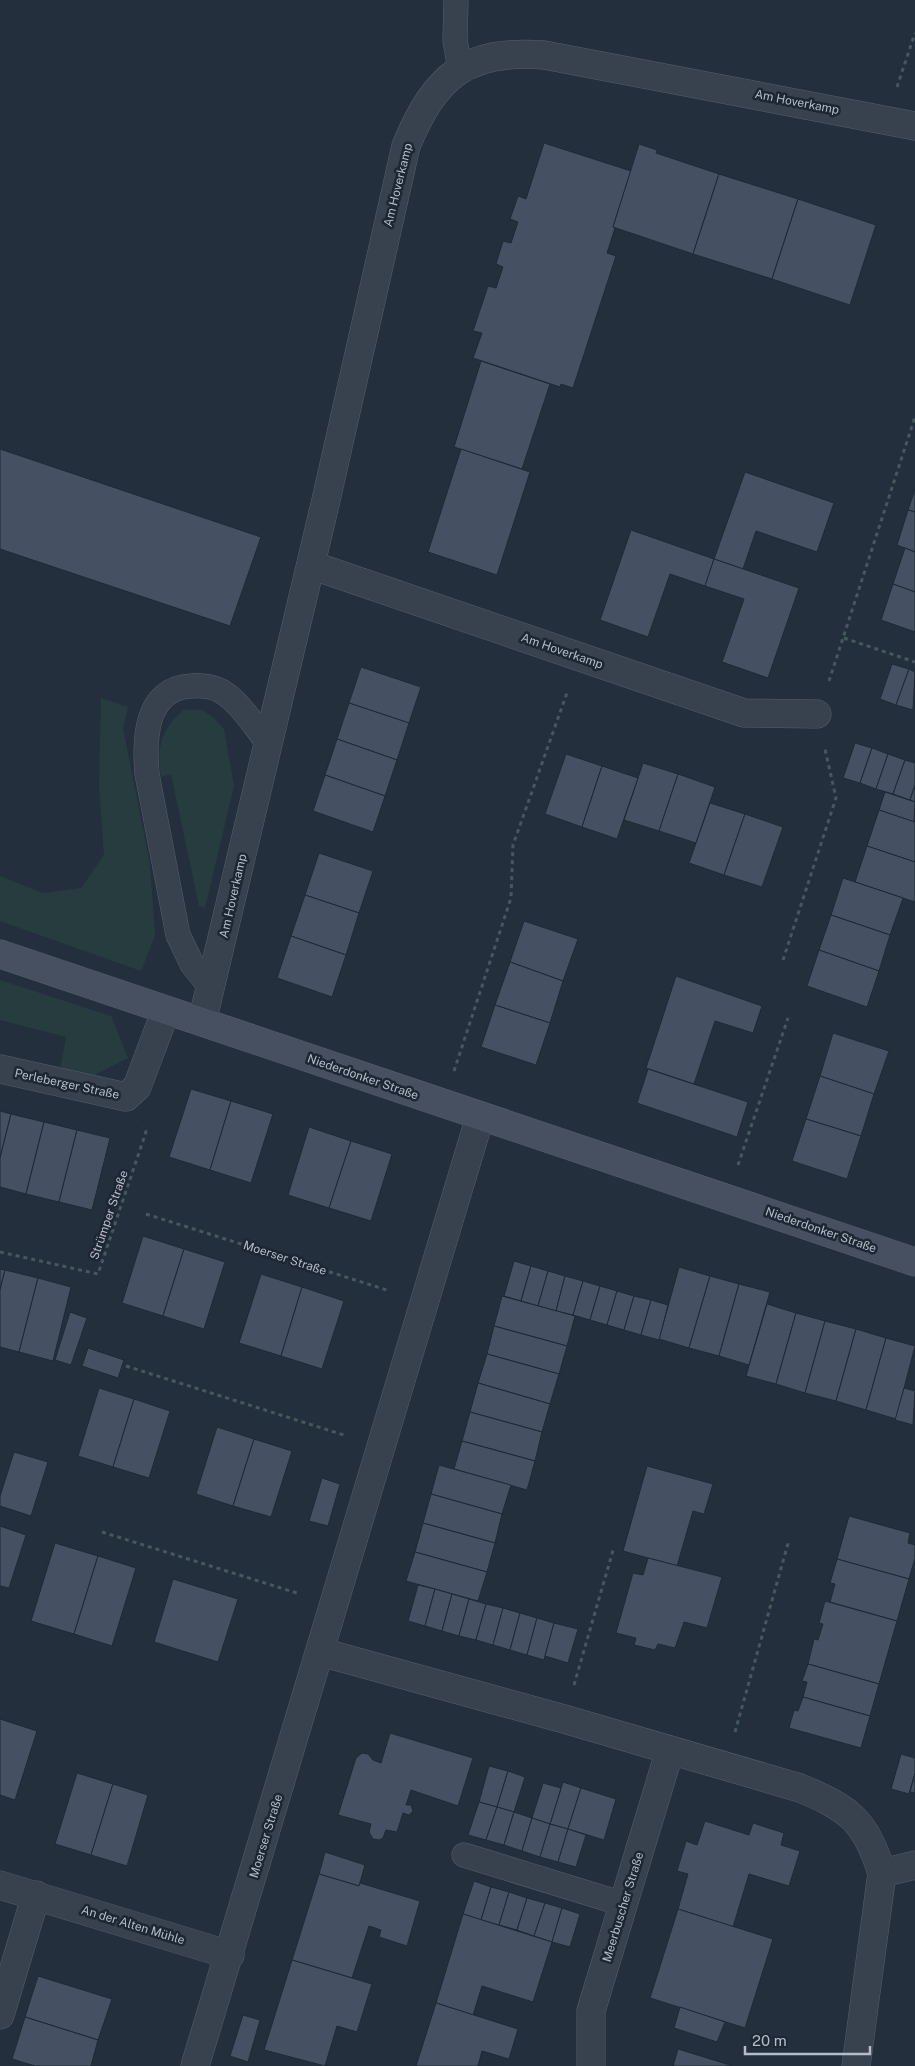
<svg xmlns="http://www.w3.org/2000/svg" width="915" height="2066" viewBox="0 0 915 2066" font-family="'Public Sans',sans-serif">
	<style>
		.green { fill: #263c3f }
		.building { fill: #455162; stroke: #1f2835 }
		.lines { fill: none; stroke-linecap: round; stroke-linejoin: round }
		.lane-casing { stroke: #565f6c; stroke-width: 25 }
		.street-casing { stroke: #565f6c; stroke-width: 29 }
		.secondary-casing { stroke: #565f6c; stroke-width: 29 }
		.path { stroke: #44595c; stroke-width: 3; stroke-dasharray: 4 4; stroke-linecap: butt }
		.lane { stroke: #38414e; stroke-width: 24 }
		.street { stroke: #38414e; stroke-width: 28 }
		.secondary { stroke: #465061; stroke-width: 28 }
		.labels { text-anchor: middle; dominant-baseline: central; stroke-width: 5; stroke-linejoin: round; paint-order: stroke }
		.street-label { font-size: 12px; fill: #b4bcc9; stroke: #1d2633 }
	</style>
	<rect width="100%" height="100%" fill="#242f3e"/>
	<g class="green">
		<polygon points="101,698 128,707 123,728 150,864 155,936 141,971 0,921 0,876 43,893 81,888 104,855 99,786"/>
		<path d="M 184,710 L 202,710 L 213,717 L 224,729 L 234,786 L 205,908 L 199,906 L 171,774 L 161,777 C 156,749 161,728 184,710 Z"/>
		<polygon points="0,980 111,1016 128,1058 91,1077 60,1070 66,1037 0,1020"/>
	</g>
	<g class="building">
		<polygon points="544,143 631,171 613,227 615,228 607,253 616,256 573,388 561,384 560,387 473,358 482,333 473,331 488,286 496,288 503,267 496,264 503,241 511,243 518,222 510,219 518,196 526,199"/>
		<polygon points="639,144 657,150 656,153 719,174 693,254 613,227"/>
		<polygon points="719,174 798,199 772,279 693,254"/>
		<polygon points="798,199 876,225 850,305 772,279"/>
		<polygon points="481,361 550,384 522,469 454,447"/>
		<polygon points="0,449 261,537 230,626 0,549"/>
		<polygon points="461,449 530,472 497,575 428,552"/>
		<polygon points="745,472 834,503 817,552 756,531 743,569 714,559"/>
		<polygon points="915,489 915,512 908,510"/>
		<polygon points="908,510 915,512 915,552 897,545"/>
		<polygon points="631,530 714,559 705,586 670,574 648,637 600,620"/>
		<polygon points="905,548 915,552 915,592 893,584"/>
		<polygon points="714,559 799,588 768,678 722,662 744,599 705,586"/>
		<polygon points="893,584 915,592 915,632 881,620"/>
		<polygon points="892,664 909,669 896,705 880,699"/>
		<polygon points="361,667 421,687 409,723 349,703"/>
		<polygon points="909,669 915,672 913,710 896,705"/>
		<polygon points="349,703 409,723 397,760 337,739"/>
		<polygon points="337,739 397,760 385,796 325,775"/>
		<polygon points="855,743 872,748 860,783 843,778"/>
		<polygon points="872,748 888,754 876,789 860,783"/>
		<polygon points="566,754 602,766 582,827 545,814"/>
		<polygon points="888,754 905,760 893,794 876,789"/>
		<polygon points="905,760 915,763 915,785 910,800 893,794"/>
		<polygon points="643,763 678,774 659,831 624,820"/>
		<polygon points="602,766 638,778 617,839 582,827"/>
		<polygon points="678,774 715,787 696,843 659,831"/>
		<polygon points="325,775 385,796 373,832 313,811"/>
		<polygon points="915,785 915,802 910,800"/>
		<polygon points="885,792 915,802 914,822 879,810"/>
		<polygon points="710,803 745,814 724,875 689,863"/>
		<polygon points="879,810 915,822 915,862 867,846"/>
		<polygon points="745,814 783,827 762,887 724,875"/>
		<polygon points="867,846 915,862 915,902 855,882"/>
		<polygon points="319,853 373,871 359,913 305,895"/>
		<polygon points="843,878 903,898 890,935 831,915"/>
		<polygon points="305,895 359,913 346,955 291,936"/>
		<polygon points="831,915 890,935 879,971 819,950"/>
		<polygon points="524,921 578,939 563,981 510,962"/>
		<polygon points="291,936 346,955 332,997 277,978"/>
		<polygon points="819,950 879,971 867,1007 807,986"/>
		<polygon points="510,962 563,981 550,1023 495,1005"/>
		<polygon points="676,976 762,1006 753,1033 715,1021 694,1084 646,1068"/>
		<polygon points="495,1005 550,1023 536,1065 481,1047"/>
		<polygon points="833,1033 889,1051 874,1094 820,1076"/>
		<polygon points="648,1069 748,1102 737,1137 637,1103"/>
		<polygon points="820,1076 874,1094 861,1136 806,1119"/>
		<polygon points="191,1089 231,1101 210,1170 169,1157"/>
		<polygon points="231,1101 273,1114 251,1183 210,1170"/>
		<polygon points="0,1111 11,1114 0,1158"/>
		<polygon points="11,1114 44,1122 26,1194 0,1187 0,1158"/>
		<polygon points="806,1119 861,1136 847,1179 792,1161"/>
		<polygon points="44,1122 77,1130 59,1202 26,1194"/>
		<polygon points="309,1127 351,1141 329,1208 288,1195"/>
		<polygon points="77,1130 110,1138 92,1210 59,1202"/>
		<polygon points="351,1141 392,1154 371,1221 329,1208"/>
		<polygon points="143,1236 184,1249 163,1316 122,1303"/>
		<polygon points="184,1249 225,1262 204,1329 163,1316"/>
		<polygon points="514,1261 531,1266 521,1301 504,1296"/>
		<polygon points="531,1266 548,1271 538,1306 521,1301"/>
		<polygon points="679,1267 710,1276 689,1348 659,1339"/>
		<polygon points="0,1269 5,1270 0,1290"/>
		<polygon points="5,1270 38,1278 19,1352 0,1347 0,1290"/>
		<polygon points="548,1271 565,1276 556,1311 538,1306"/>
		<polygon points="261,1274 302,1287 281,1356 239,1343"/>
		<polygon points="565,1276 583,1281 573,1315 556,1311"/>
		<polygon points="710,1276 739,1284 719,1356 689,1348"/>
		<polygon points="38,1278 71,1287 53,1361 19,1352"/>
		<polygon points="583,1281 600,1286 590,1320 573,1315"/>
		<polygon points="739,1284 770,1292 749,1365 719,1356"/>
		<polygon points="600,1286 617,1291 607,1325 590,1320"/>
		<polygon points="302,1287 344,1301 322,1369 281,1356"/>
		<polygon points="617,1291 634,1296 624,1330 607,1325"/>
		<polygon points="502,1296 575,1316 567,1346 494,1326"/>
		<polygon points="634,1296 651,1300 641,1335 624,1330"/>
		<polygon points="651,1300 668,1305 659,1340 641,1335"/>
		<polygon points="767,1304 796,1313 776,1384 746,1376"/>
		<polygon points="70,1312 87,1318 71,1365 55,1360"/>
		<polygon points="796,1313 825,1321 805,1393 776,1384"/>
		<polygon points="825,1321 856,1329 836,1401 805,1393"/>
		<polygon points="494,1326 567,1346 559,1374 487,1354"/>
		<polygon points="856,1329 886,1338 866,1410 836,1401"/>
		<polygon points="886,1338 915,1346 896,1419 866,1410"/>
		<polygon points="88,1348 124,1360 118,1378 82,1366"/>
		<polygon points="487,1354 559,1374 550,1404 478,1383"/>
		<polygon points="478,1383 550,1404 542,1432 470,1412"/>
		<polygon points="99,1388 134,1399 113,1467 78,1456"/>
		<polygon points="904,1388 915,1391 913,1425 895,1420"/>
		<polygon points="134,1399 170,1411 149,1478 113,1467"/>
		<polygon points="470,1412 542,1432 535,1461 462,1441"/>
		<polygon points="217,1427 254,1439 233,1506 196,1494"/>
		<polygon points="254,1439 292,1451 271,1517 233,1506"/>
		<polygon points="462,1441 535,1461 527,1490 454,1469"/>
		<polygon points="14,1452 48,1462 31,1516 0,1506 0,1496"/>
		<polygon points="439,1465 511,1485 502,1514 431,1494"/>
		<polygon points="647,1466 713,1484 704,1514 693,1511 677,1566 623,1551"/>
		<polygon points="322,1478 340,1484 328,1526 309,1521"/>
		<polygon points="431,1494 502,1514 495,1543 423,1523"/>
		<polygon points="849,1516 910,1533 908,1543 915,1545 915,1558 909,1579 837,1559"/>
		<polygon points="423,1523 495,1543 487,1572 415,1552"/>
		<polygon points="0,1526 26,1535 9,1588 0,1586"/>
		<polygon points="55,1543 98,1556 74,1634 31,1621"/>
		<polygon points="415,1552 487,1572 478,1601 406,1581"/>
		<polygon points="98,1556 136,1568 112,1646 74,1634"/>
		<polygon points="648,1558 722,1577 707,1628 684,1622 675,1648 658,1644 655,1650 634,1645 636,1638 616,1633 633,1573 643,1575"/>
		<polygon points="837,1559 909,1579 897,1621 830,1602 835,1584 830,1583"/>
		<polygon points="173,1579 238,1599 218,1662 154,1642"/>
		<polygon points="418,1585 435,1589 425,1626 408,1621"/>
		<polygon points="435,1589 452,1594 442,1631 425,1626"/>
		<polygon points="452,1594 469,1599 459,1636 442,1631"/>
		<polygon points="469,1599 486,1604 476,1640 459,1636"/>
		<polygon points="825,1601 897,1621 879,1684 808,1664 814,1639 818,1640 823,1624 819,1623"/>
		<polygon points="486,1604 503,1608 493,1645 476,1640"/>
		<polygon points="503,1608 520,1613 510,1650 493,1645"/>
		<polygon points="520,1613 537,1618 527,1655 510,1650"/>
		<polygon points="537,1618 554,1623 544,1660 527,1655"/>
		<polygon points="554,1623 578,1629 568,1663 545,1656"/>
		<polygon points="808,1664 879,1684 870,1716 803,1697 807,1682 802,1681"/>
		<polygon points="803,1697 870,1716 861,1748 789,1728 794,1710 798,1711"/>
		<polygon points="0,1719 37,1731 15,1800 0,1795"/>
		<polygon points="390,1733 473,1758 458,1806 411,1790 406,1805 411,1805 413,1811 409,1815 403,1813 397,1832 386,1830 383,1838 379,1840 373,1839 369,1832 371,1824 338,1815 356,1758 362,1753 368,1754 373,1760 381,1763"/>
		<polygon points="901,1754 915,1758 915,1773 909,1794 891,1789"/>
		<polygon points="489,1766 508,1771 497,1807 479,1802"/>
		<polygon points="508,1771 525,1777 514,1812 497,1807"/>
		<polygon points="77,1773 113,1784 91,1855 55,1844"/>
		<polygon points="915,1774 915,1793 910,1792"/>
		<polygon points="563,1782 581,1788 568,1829 550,1824"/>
		<polygon points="543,1783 561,1788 550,1824 532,1818"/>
		<polygon points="113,1784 148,1795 127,1866 91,1855"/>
		<polygon points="581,1788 616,1799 604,1840 568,1829"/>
		<polygon points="479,1802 497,1807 486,1840 468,1835"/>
		<polygon points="497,1807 514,1812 504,1845 486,1840"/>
		<polygon points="514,1812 532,1818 522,1851 504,1845"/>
		<polygon points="532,1818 550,1824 540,1857 522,1851"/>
		<polygon points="705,1821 749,1835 753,1823 784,1833 781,1845 800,1851 789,1886 749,1874 733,1927 678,1909 688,1874 677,1871 686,1841 697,1845"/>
		<polygon points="550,1824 568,1829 558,1862 540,1857"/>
		<polygon points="568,1829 586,1835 576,1867 558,1862"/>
		<polygon points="325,1852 365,1865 359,1886 319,1874"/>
		<polygon points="319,1874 359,1886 360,1883 420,1901 407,1946 379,1937 381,1930 369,1926 352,1978 292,1960"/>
		<polygon points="474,1881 491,1887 481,1920 463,1914"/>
		<polygon points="491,1887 509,1892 499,1925 481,1920"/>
		<polygon points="509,1892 527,1898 517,1930 499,1925"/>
		<polygon points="527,1898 545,1903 534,1936 517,1930"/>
		<polygon points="545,1903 562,1908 552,1942 534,1936"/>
		<polygon points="562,1908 580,1914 570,1947 552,1942"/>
		<polygon points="678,1909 773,1939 745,2028 650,1998"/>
		<polygon points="463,1914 552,1942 533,2002 482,1986 473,2015 436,2003"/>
		<polygon points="292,1960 372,1984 357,2032 337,2026 325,2066 264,2050"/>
		<polygon points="38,1976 112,1999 98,2040 25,2017"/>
		<polygon points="436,2003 518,2029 509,2059 482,2051 478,2066 416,2066"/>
		<polygon points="680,2007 725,2022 717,2042 674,2028"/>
		<polygon points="243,2015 260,2020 248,2062 230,2056"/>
		<polygon points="25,2017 98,2040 91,2066 35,2066 12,2059"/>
		<polygon points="678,2049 733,2066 673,2066"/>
	</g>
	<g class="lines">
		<defs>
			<g id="lane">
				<polyline points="456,0 455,40 460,70"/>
				<path d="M 211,988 L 192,964 L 178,935 L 147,774 C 144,740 145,688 191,686 C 202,685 212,686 221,691 C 240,702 255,727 268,743"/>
				<polyline points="464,1855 623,1904"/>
			</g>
			<g id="street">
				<polyline points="311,565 744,713 817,714"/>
				<path d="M 202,1022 L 326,500 L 406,146 C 435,76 466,49 544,55 L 915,126"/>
				<polyline points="0,1069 126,1097 137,1087 166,1010"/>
				<path d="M 321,1652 L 564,1719 L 800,1788 C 850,1809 865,1820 882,1873 L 856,2066"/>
				<polyline points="882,1873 915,1865"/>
				<polyline points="0,1885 230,1955"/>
				<polyline points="0,2015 36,1895"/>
				<polyline points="195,2066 480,1117"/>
				<polyline points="591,2066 591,2011 670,1750"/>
			</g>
			<polyline id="secondary" points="0,954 915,1262"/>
		</defs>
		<use href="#lane" class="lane-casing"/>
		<use href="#street" class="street-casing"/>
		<use href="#secondary" class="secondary-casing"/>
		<g class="path">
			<polyline points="897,87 915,33"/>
			<polyline points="844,638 915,662"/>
			<polyline points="829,681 915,417"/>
			<polyline points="783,960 836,798 825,749"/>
			<polyline points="454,1071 511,898 513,845 568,690"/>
			<polyline points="738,1165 788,1018"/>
			<polyline points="146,1214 390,1291"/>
			<polyline points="0,1252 98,1274 146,1132 143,1127"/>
			<polyline points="126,1366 347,1436"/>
			<polyline points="102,1532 300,1594"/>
			<polyline points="574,1685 614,1547"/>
			<polyline points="735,1732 789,1540"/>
		</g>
		<use href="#lane" class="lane"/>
		<use href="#street" class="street"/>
		<use href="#secondary" class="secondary"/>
	</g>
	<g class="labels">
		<g class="street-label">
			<text transform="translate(797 102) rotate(11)">Am Hoverkamp</text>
			<text transform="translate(398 185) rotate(-76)">Am Hoverkamp</text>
			<text transform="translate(562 651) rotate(19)">Am Hoverkamp</text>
			<text transform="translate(233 896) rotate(-77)">Am Hoverkamp</text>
			<text transform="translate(363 1077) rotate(19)">Niederdonker Straße</text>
			<text transform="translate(67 1084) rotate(12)">Perleberger Straße</text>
			<text transform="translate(109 1215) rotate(-71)">Strümper Straße</text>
			<text transform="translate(821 1230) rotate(19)">Niederdonker Straße</text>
			<text transform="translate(285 1258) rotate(18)">Moerser Straße</text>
			<text transform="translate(266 1836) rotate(-73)">Moerser Straße</text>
			<text transform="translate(623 1907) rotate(-73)">Meerbuscher Straße</text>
			<text transform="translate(133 1925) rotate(17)">An der Alten Mühle</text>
		</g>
	</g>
	<path d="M745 2046v8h125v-8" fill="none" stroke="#b4bcc9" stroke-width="2.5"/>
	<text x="752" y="2046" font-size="15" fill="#b4bcc9" stroke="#1d2633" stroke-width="4" paint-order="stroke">20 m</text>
</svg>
